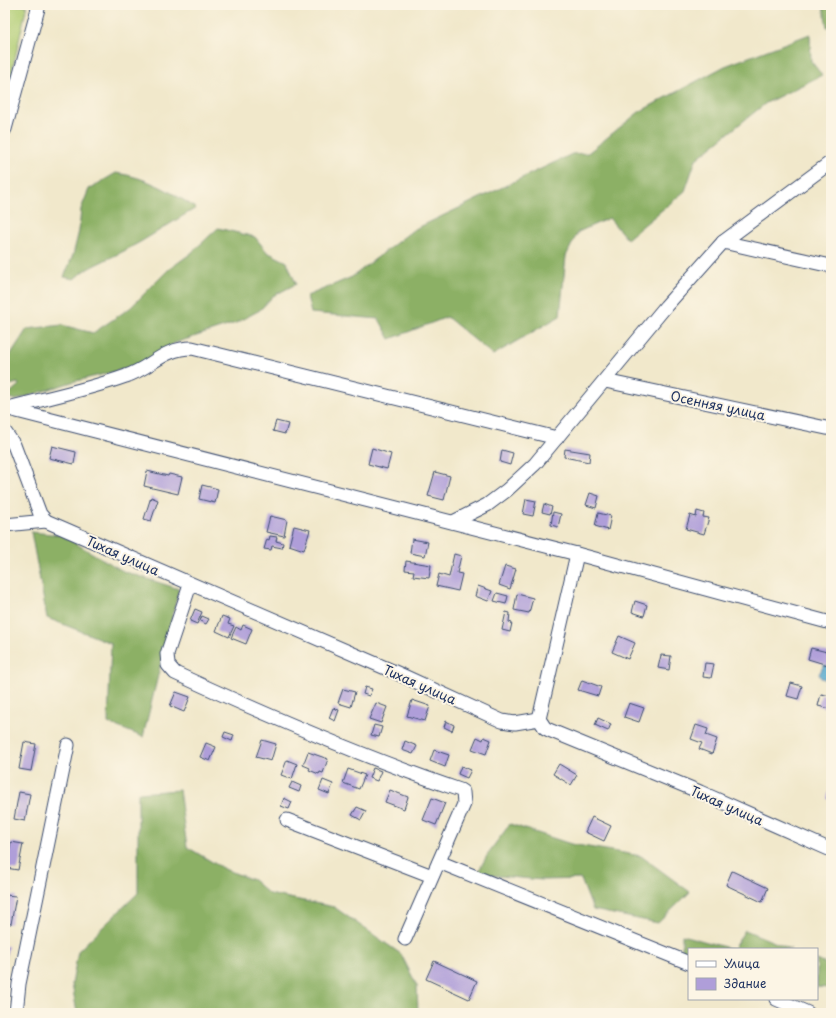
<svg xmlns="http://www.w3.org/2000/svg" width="836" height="1018" viewBox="0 0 836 1018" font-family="'Playpen Sans',sans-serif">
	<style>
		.green { fill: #b1cd73; stroke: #667e68 }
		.forest { fill: #8cb065; stroke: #547062 }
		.water { fill: #52a7ce; stroke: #366b96 }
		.building { fill: #af9ed9 }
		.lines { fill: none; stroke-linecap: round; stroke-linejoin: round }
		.minor-casing { stroke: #3b4b6e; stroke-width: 15 }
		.minor { stroke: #fff; stroke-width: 13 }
		.labels { text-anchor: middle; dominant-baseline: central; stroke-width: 4; stroke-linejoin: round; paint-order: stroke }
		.street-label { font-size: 13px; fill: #1b2f5e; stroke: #fcf5e5 }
	</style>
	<rect width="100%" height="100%" fill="#fcf5e5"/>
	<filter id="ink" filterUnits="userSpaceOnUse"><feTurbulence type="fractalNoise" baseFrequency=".025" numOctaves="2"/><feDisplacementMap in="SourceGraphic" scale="8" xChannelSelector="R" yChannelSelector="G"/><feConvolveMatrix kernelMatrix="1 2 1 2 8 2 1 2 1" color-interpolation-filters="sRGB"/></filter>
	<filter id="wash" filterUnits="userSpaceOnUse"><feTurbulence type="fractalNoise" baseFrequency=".012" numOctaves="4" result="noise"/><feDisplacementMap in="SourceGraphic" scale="16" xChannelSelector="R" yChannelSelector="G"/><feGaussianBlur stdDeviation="0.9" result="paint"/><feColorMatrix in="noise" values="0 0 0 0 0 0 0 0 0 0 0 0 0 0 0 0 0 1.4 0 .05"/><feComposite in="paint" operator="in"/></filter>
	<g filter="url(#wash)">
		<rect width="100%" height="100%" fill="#f1e8cb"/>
		<polygon class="green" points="5,5 27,5 5,103"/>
		<g class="forest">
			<polygon points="823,5 831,5 831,27 827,27"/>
			<polygon points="810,34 811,61 822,75 766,103 696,159 685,191 627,239 609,218 578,232 566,256 560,316 493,355 447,317 390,339 379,319 311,313 307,296 352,277 413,230 572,154 588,153 639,112 725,66"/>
			<path d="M 116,173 C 146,177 170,191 196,208 C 172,222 149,238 124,251 C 107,260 88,266 74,279 L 64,277 L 73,255 L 79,231 L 81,209 L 89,189 Z"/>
			<polygon points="218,228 255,237 267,252 287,262 296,284 273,296 260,310 236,323 175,343 145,362 133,367 72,382 16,400 5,397 19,385 18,383 5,386 5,363 27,329 62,325 93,333 130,308 168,270 190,254"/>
			<polygon points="31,532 61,535 123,571 179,589 143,737 108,723 111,643 47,618"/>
			<polygon points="179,790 187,847 224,869 253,880 269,894 334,907 401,954 417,986 418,1013 77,1013 72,984 78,951 138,893 138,793"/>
			<polygon points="510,824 571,844 641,856 690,892 658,923 593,910 581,879 542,880 477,874 489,852"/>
			<polygon points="745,930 791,949 733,949"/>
			<polygon points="682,935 732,949 689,949 689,953 682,951"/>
			<polygon points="817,960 831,966 831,984 828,988 817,987"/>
		</g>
		<polygon class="water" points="824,665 831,667 831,681 821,678 819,674"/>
		<g id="blocks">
			<g class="building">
				<polygon points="276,421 288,424 285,434 273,431"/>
				<polygon points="52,446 76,452 74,464 49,458"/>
				<polygon points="372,448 391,454 387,469 368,464"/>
				<polygon points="565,449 590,453 589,462 564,457"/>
				<polygon points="502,450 513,453 510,465 500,462"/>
				<polygon points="147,471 168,476 169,474 182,477 178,494 144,486"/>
				<polygon points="435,472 450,476 444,500 428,496"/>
				<polygon points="202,485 218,489 215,503 199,499"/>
				<polygon points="590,493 599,496 596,508 586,505"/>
				<polygon points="151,497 158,500 151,521 144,519"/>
				<polygon points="526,499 536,501 533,516 523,514"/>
				<polygon points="544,504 552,507 550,514 542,512"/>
				<polygon points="697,511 704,513 703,517 709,518 704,534 686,529 690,515 696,517"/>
				<polygon points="553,512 561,514 558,527 551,525"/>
				<polygon points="598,513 611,516 608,530 595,526"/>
				<polygon points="270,516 287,520 284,536 266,532"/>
				<polygon points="294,526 310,530 304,550 289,545"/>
				<polygon points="270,536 277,537 276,541 283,543 282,548 272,546 271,550 264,549 267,539 269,540"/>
				<polygon points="412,539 428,542 425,556 410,553"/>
				<polygon points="454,554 461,556 457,573 462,574 458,591 436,586 439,574 449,577"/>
				<polygon points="406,561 431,565 429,578 413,576 414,571 405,570"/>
				<polygon points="505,566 516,569 510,589 499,585"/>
				<polygon points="478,586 492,591 488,601 475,596"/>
				<polygon points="497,593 508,596 506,604 494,601"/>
				<polygon points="517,594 533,598 529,613 514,610"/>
				<polygon points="635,601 647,605 644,616 632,612"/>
				<polygon points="195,609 202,612 197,624 190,621"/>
				<polygon points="506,612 510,613 509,622 512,623 510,632 502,630"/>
				<polygon points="202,616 209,619 206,624 200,621"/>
				<polygon points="222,616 230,619 228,624 234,626 229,637 216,631"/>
				<polygon points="243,625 252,629 246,644 231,638 236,627 241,630"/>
				<polygon points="619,636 635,643 628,659 612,652"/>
				<polygon points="811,648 831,653 831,666 808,659"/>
				<polygon points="661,655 671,656 669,670 658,668"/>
				<polygon points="705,663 714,664 711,678 703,677"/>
				<polygon points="582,680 601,687 598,696 578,690"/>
				<polygon points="791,683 802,686 798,699 787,696"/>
				<polygon points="365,687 372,689 369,696 363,694"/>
				<polygon points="343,689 355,692 351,707 338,703"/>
				<polygon points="176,692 190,697 184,712 170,706"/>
				<polygon points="821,694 831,696 831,709 818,706"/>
				<polygon points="412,700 430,706 425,721 407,716"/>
				<polygon points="376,703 387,707 381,723 369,719"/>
				<polygon points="629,703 644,708 639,722 624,717"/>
				<polygon points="333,708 339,710 335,721 329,718"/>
				<polygon points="598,718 611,724 608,731 595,725"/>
				<polygon points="446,721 454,725 452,731 444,727"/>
				<polygon points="374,725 382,727 379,737 371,735"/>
				<polygon points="696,725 708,729 706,735 717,739 712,754 699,749 702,743 691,739"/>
				<polygon points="225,732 234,735 232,741 223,737"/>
				<polygon points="477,737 483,740 484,737 491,740 486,754 472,749"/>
				<polygon points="262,740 276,744 271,761 256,757"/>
				<polygon points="405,741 417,746 413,754 402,750"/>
				<polygon points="24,742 36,744 31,771 19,769"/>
				<polygon points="206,743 216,747 210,761 200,757"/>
				<polygon points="434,750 449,755 445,767 430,761"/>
				<polygon points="308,752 328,759 323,773 320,772 319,774 309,770 310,768 303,765"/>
				<polygon points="287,760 297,764 292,779 281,775"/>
				<polygon points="559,764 577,775 571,785 553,774"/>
				<polygon points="461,766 471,770 467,778 458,774"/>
				<polygon points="373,768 381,771 377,781 369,778"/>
				<polygon points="348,769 365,775 359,789 343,783"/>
				<polygon points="323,780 333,784 329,794 319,790"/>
				<polygon points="292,782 301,786 299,792 289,788"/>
				<polygon points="390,790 408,797 404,809 385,802"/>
				<polygon points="829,790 831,791 831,800 827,799"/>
				<polygon points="19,792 30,794 25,821 14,819"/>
				<polygon points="284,798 292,802 289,809 281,806"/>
				<polygon points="432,798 445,803 436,825 423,820"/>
				<polygon points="357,807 366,811 361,820 352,815"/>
				<polygon points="592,817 611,826 604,841 585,832"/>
				<polygon points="11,842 23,844 18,870 6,868"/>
				<polygon points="732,871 768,888 762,902 726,885"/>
				<polygon points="5,895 16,896 11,924 5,923"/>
				<polygon points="5,946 8,946 6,959 5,959"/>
				<polygon points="434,961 477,981 469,999 426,979"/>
			</g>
		</g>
	</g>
	<g filter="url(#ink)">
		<use href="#blocks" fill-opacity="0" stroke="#3b4b6e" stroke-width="1"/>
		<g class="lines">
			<defs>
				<g id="minor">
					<polyline points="5,129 39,5"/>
					<polyline points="723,242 831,266"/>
					<polyline points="605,381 831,429"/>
					<polyline points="5,408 577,554 831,623"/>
					<path d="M 8,408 C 47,398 87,390 126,376 C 151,368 163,348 192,348 L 557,438"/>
					<polyline points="5,432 14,445 40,514 46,521"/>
					<polyline points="453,522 487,505 507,490 535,464 666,306 723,242 831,162"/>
					<polyline points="5,525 46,521 397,673 502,721 515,723 539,719 545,728 549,730 700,792 831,850"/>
					<path d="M 190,585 L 167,654 L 168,665 L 175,673 C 268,716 363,757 460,790 L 463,792 L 464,804 L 405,939"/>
					<polyline points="539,719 577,554"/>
					<polyline points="287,820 432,876"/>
					<polyline points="439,862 689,963"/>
					<polyline points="776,999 808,1013"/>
					<polyline points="16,1013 19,984 68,745"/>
				</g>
			</defs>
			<use href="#minor" class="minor-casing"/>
			<use href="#minor" class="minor"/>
		</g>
	</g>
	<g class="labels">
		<g class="street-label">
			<text transform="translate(718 405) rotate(12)">Осенняя улица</text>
			<text transform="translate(123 555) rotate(24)">Тихая улица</text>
			<text transform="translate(420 684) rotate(24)">Тихая улица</text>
			<text transform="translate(727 805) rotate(24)">Тихая улица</text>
		</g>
	</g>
	<rect width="836" height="1018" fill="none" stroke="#fcf5e5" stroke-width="20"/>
	<rect x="688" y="948" width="130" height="52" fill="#fcf5e5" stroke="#a2a6af"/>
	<rect x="696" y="961" width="20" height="6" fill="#ffffff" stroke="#a2a6af"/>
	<text x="724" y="968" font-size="12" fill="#1b2f5e">Улица</text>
	<rect x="696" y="978" width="20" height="12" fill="#af9ed9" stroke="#a2a6af"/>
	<text x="724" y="988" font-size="12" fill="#1b2f5e">Здание</text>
</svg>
